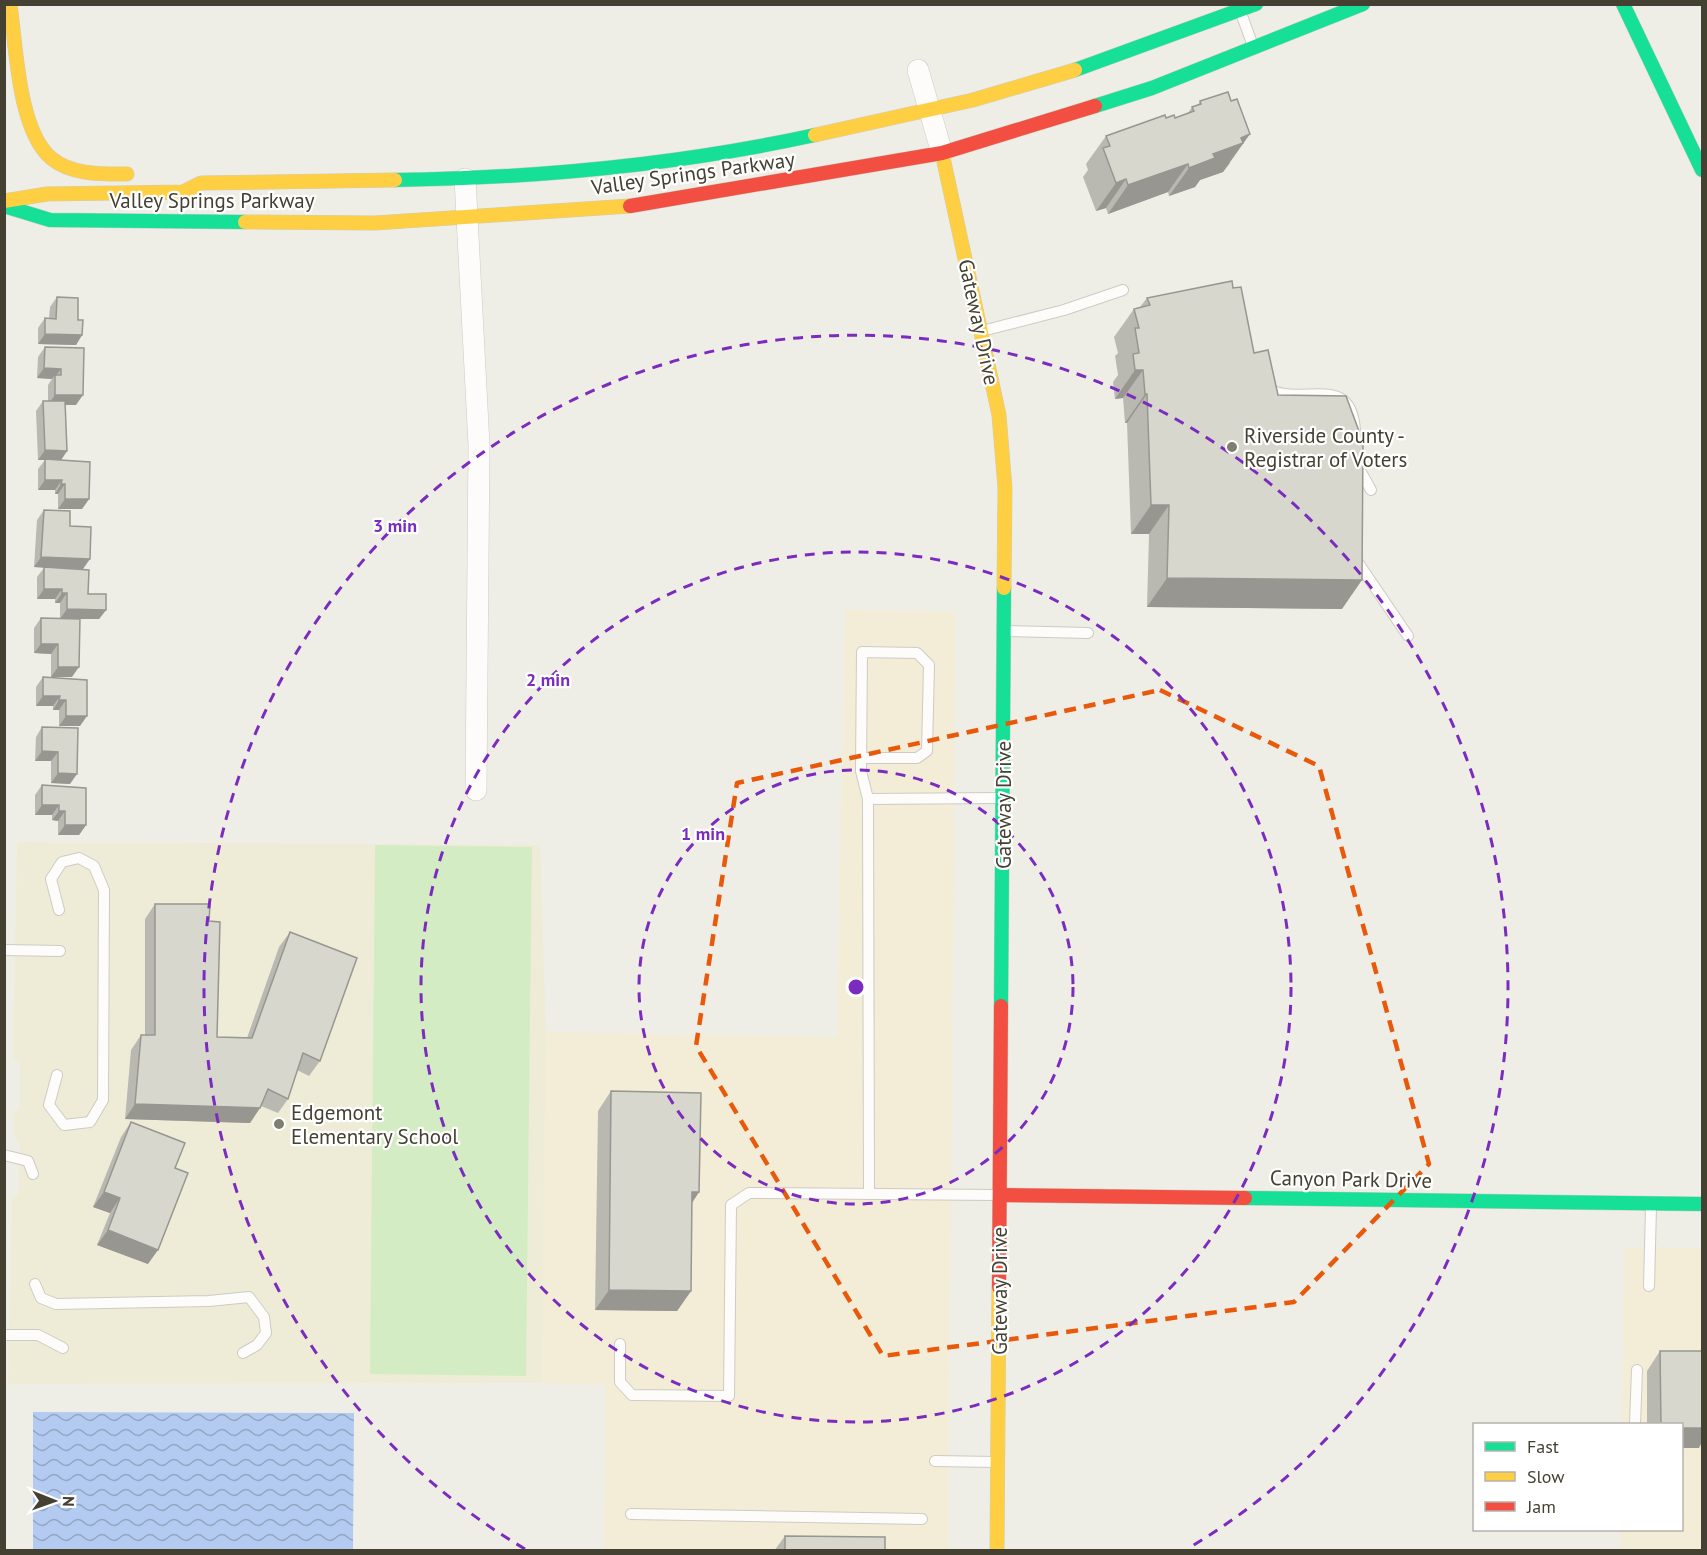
<svg xmlns="http://www.w3.org/2000/svg" width="1707" height="1555" viewBox="0 0 1707 1555" font-family="'PT Sans',sans-serif">
	<style>
		.commercial { fill: #f3edd7 }
		.education { fill: #eeecd7 }
		.green { fill: #d4ecc3 }
		.water { fill: url(#water-waves) }
		.lines { fill: none; stroke-linecap: round; stroke-linejoin: round }
		.lane-casing { stroke: #cdcbc3; stroke-width: 12 }
		.street-casing { stroke: #cdcbc3; stroke-width: 22 }
		.fast-casing { stroke: #cfcdbc; stroke-width: 15 }
		.slow-casing { stroke: #cfcdbc; stroke-width: 15 }
		.jam-casing { stroke: #cfcdbc; stroke-width: 15 }
		.lane { stroke: #fdfcfb; stroke-width: 10 }
		.street { stroke: #fdfcfb; stroke-width: 21 }
		.fast { stroke: #16e098; stroke-width: 14 }
		.slow { stroke: #ffcf43; stroke-width: 14 }
		.jam { stroke: #f24e42; stroke-width: 14 }
		.wall { fill: #bab9b1 }
		.shaded-wall { fill: #979690 }
		.building { fill: #d8d7ce; stroke: #979690; stroke-width: 1.5 }
		.marked { fill: none; stroke: #e8590c; stroke-width: 4.5; stroke-dasharray: 12 8; stroke-linejoin: round }
		.ring { fill: none; stroke: #7b2cbf; stroke-width: 3; stroke-dasharray: 10 8 }
		.poi-dot { fill: #807e71; stroke: #fff; stroke-width: 2 }
		.labels { text-anchor: middle; dominant-baseline: central; stroke-width: 4.5; stroke-linejoin: round; paint-order: stroke }
		.street-label { font-size: 21px; fill: #444132; stroke: #fff }
		.poi-label { font-size: 21px; fill: #444132; stroke: #fff; text-anchor: start }
		.centre { fill: #7b2cbf; stroke: #fff; stroke-width: 3 }
		.ring-label { font-size: 18px; text-anchor: middle; font-weight: bold; fill: #7b2cbf; stroke: #fff; stroke-width: 4.5; stroke-linejoin: round; paint-order: stroke }
	</style>
	<defs>
		<pattern id="water-waves" width="16" height="10" patternUnits="userSpaceOnUse" patternTransform="scale(1.5)"><rect width="16" height="10" fill="#b3cbf0"/><path d="M0 5q4-4 8 0t8 0" fill="none" stroke="#93a6c3"/></pattern>
	</defs>
	<rect width="100%" height="100%" fill="#efeee6"/>
	<g class="commercial">
		<polygon points="845,610 956,612 948,1550 604,1550 606,1385 541,1383 546,1032 837,1037"/>
		<polygon points="1625,1248 1702,1248 1702,1550 1620,1550 1620,1530 1682,1530 1682,1424 1622,1424"/>
	</g>
	<polygon class="education" points="17,842 540,845 546,1032 541,1383 8,1384 12,1199 18,1194 20,1146 14,1135 14,1113 20,1106 20,1062 13,1060"/>
	<polygon class="green" points="375,845 532,847 526,1376 370,1374"/>
	<polygon class="water" points="33,1412 354,1413 353,1550 33,1550"/>
	<g class="lines">
		<defs>
			<g id="lane">
				<polyline points="1241,13 1253,46"/>
				<polyline points="982,331 1064,310 1123,290"/>
				<path d="M 1271,390 C 1304,406 1352,372 1355,431"/>
				<polyline points="1357,465 1371,490"/>
				<polyline points="1357,556 1357,561 1408,636"/>
				<polyline points="1007,631 1088,633"/>
				<polyline points="861,758 917,758 927,751 929,665 917,653 862,652 861,771 868,799 869,1194"/>
				<polyline points="868,799 1000,798"/>
				<polyline points="4,950 60,951"/>
				<polyline points="57,1075 49,1105 64,1125 90,1122 103,1100 104,890 94,866 79,858 62,862 51,879 59,910"/>
				<polyline points="4,1155 28,1161 33,1174"/>
				<polyline points="35,1284 41,1298 56,1304 209,1301 249,1297 264,1317 266,1333 257,1345 243,1353"/>
				<polyline points="1649,1286 1651,1207"/>
				<polyline points="4,1335 38,1335 63,1348"/>
				<polyline points="620,1344 620,1382 632,1395 729,1396 731,1205 749,1193 996,1195"/>
				<polyline points="1635,1424 1637,1370"/>
				<polyline points="935,1461 995,1462"/>
				<polyline points="631,1514 922,1519"/>
			</g>
			<g id="street">
				<polyline points="918,70 942,153"/>
				<polyline points="465,179 479,445 476,790"/>
			</g>
			<g id="fast">
				<polyline points="1623,4 1702,170"/>
				<polyline points="1075,70 1256,4"/>
				<polyline points="1095,106 1152,88 1363,4"/>
				<path d="M 395,180 C 536,178 677,165 815,135"/>
				<polyline points="4,206 50,220 245,222"/>
				<polyline points="1001,1006 1004,588"/>
				<polyline points="1245,1198 1702,1204"/>
			</g>
			<g id="slow">
				<path d="M 10,4 C 16,45 18,130 51,158 C 71,175 102,174 127,174"/>
				<polyline points="815,135 973,100 1075,70"/>
				<polyline points="942,153 999,415 1005,488 1004,588"/>
				<polyline points="4,201 47,194 183,192 201,183 395,180"/>
				<polyline points="245,222 375,223 630,206"/>
				<polyline points="997,1550 999,1287"/>
			</g>
			<g id="jam">
				<polyline points="630,206 942,153 1095,106"/>
				<polyline points="1000,1195 1245,1198"/>
				<polyline points="999,1287 1001,1006"/>
			</g>
		</defs>
		<use href="#lane" class="lane-casing"/>
		<use href="#street" class="street-casing"/>
		<use href="#fast" class="fast-casing"/>
		<use href="#slow" class="slow-casing"/>
		<use href="#jam" class="jam-casing"/>
		<use href="#lane" class="lane"/>
		<use href="#street" class="street"/>
		<use href="#fast" class="fast"/>
		<use href="#slow" class="slow"/>
		<use href="#jam" class="jam"/>
	</g>
	<g class="wall">
		<polygon points="1200,101 1230,163 1223,172 1200,180 1195,187 1169,196 1168,192 1108,214 1106,208 1096,211 1083,177 1088,170 1086,164 1106,136 1166,118 1175,118 1188,113 1192,107 1198,105"/>
		<polygon points="1233,288 1254,353 1278,395 1342,609 1147,607 1149,534 1131,534 1127,423 1125,423 1123,398 1115,399 1113,382 1118,375 1115,356 1118,353 1114,337 1134,309 1140,307 1147,298"/>
		<polygon points="57,297 78,320 82,335 76,345 38,344 38,328 45,318 49,318 50,307"/>
		<polygon points="45,347 84,348 76,405 65,405 67,451 61,460 89,499 82,509 58,509 58,494 55,494 55,490 38,490 38,469 45,460 38,460 36,411 43,401 48,401 48,385 52,379 37,378 38,357"/>
		<polygon points="44,510 70,526 83,569 45,568 88,594 106,610 99,619 80,619 72,677 51,677 51,654 34,653 34,628 41,618 60,618 60,603 55,603 55,599 37,599 37,577 44,568 34,567 37,520"/>
		<polygon points="43,677 87,680 80,726 59,726 59,710 53,710 53,706 36,706 36,687"/>
		<polygon points="42,727 78,728 70,784 51,783 51,761 35,761 36,737"/>
		<polygon points="42,785 86,825 79,835 58,835 58,821 52,820 52,815 35,815 35,795"/>
		<polygon points="155,904 209,921 217,1037 247,1038 279,947 290,932 320,1061 309,1076 297,1070 288,1099 278,1113 261,1106 250,1123 125,1119 131,1050 141,1035 145,1035 145,919"/>
		<polygon points="611,1091 699,1192 692,1203 691,1291 677,1311 595,1310 598,1111"/>
		<polygon points="131,1122 148,1264 97,1245 110,1213 93,1207 121,1137"/>
		<polygon points="1660,1351 1699,1448 1682,1425 1647,1425 1647,1371"/>
		<polygon points="785,1536 885,1551 774,1551"/>
	</g>
	<g class="shaded-wall">
		<polygon points="1250,134 1223,172 1200,180 1195,187 1169,196 1189,168 1241,138"/>
		<polygon points="1188,164 1168,192 1108,214 1128,185"/>
		<polygon points="1126,179 1106,208 1096,211 1116,183"/>
		<polygon points="45,334 82,335 76,345 38,344"/>
		<polygon points="44,368 61,369 55,377 55,375 52,379 37,378"/>
		<polygon points="1135,370 1143,370 1123,398 1115,399"/>
		<polygon points="1145,394 1147,394 1127,423 1125,423"/>
		<polygon points="55,395 83,395 76,405 48,405"/>
		<polygon points="45,450 67,451 61,460 38,460"/>
		<polygon points="45,480 62,480 55,490 38,490"/>
		<polygon points="61,484 65,484 58,494 55,494"/>
		<polygon points="65,499 89,499 82,509 58,509"/>
		<polygon points="1151,505 1169,505 1149,534 1131,534"/>
		<polygon points="41,557 90,559 83,569 34,567"/>
		<polygon points="1167,578 1362,580 1342,609 1147,607"/>
		<polygon points="44,589 62,589 55,599 37,599"/>
		<polygon points="62,593 67,593 60,603 55,603"/>
		<polygon points="67,609 106,610 99,619 60,619"/>
		<polygon points="41,644 58,644 51,654 34,653"/>
		<polygon points="58,667 79,667 72,677 51,677"/>
		<polygon points="43,696 60,696 53,706 36,706"/>
		<polygon points="59,700 66,700 59,710 53,710"/>
		<polygon points="66,716 87,716 80,726 59,726"/>
		<polygon points="42,751 58,752 51,761 35,761"/>
		<polygon points="58,773 77,774 70,784 51,783"/>
		<polygon points="42,805 59,805 52,815 35,815"/>
		<polygon points="59,811 65,811 58,821 52,820"/>
		<polygon points="65,825 86,825 79,835 58,835"/>
		<polygon points="135,1104 260,1108 250,1123 125,1119"/>
		<polygon points="104,1192 120,1198 110,1213 93,1207"/>
		<polygon points="692,1192 699,1192 686,1212"/>
		<polygon points="108,1230 158,1250 148,1264 97,1245"/>
		<polygon points="609,1290 691,1291 677,1311 595,1310"/>
		<polygon points="1682,1428 1702,1428 1702,1442 1699,1448 1682,1448"/>
	</g>
	<g class="building">
		<polygon points="1228,92 1231,101 1237,99 1250,134 1241,138 1243,143 1213,154 1215,158 1189,168 1188,164 1128,185 1126,179 1116,183 1103,148 1110,146 1106,136 1165,115 1166,118 1174,115 1175,118 1194,111 1192,107 1201,104 1200,101"/>
		<polygon points="1232,281 1233,288 1241,287 1254,353 1268,350 1278,395 1346,396 1363,442 1362,580 1167,578 1169,505 1151,505 1147,394 1145,394 1143,370 1135,370 1133,354 1139,353 1135,328 1139,328 1134,309 1150,305 1147,298"/>
		<polygon points="57,297 78,298 78,320 83,320 82,335 45,334 45,318 56,319"/>
		<polygon points="45,347 84,348 83,395 55,395 55,375 61,375 61,369 44,368"/>
		<polygon points="43,401 65,401 67,451 45,450"/>
		<polygon points="45,459 90,462 89,499 65,499 65,484 61,484 62,480 45,480"/>
		<polygon points="44,510 70,511 70,526 91,527 90,559 41,557"/>
		<polygon points="44,567 89,570 88,594 106,594 106,610 67,609 67,593 62,593 62,589 44,589"/>
		<polygon points="41,618 80,619 79,667 58,667 58,644 41,644"/>
		<polygon points="43,677 87,680 87,716 66,716 66,700 59,700 60,696 43,696"/>
		<polygon points="42,727 78,728 77,774 58,773 58,752 42,751"/>
		<polygon points="42,785 86,788 86,825 65,825 65,811 59,811 59,805 42,805"/>
		<polygon points="155,904 210,904 209,921 220,922 217,1037 252,1038 290,932 357,958 320,1061 303,1053 288,1099 268,1089 260,1108 135,1104 141,1035 155,1035"/>
		<polygon points="611,1091 701,1093 699,1192 692,1192 691,1291 609,1290"/>
		<polygon points="131,1122 185,1143 175,1168 188,1173 158,1250 108,1230 120,1198 104,1192"/>
		<polygon points="1660,1351 1702,1351 1702,1428 1682,1428 1682,1425 1661,1425"/>
		<polygon points="785,1536 885,1537 885,1551 785,1551"/>
	</g>
	<path class="marked" d="M 1160,690 L 1319,766 L 1429,1164 L 1294,1302 L 883,1356 L 696,1046 L 737,783 Z"/>
	<g class="ring">
		<circle cx="856" cy="987" r="217"/>
		<circle cx="856" cy="987" r="435"/>
		<path d="M525 1549A652 652 0 1 1 1187 1549"/>
	</g>
	<g class="poi-dot">
		<circle cx="1232" cy="447" r="6"/>
		<circle cx="279" cy="1124" r="6"/>
	</g>
	<g class="labels">
		<g class="street-label">
			<text transform="translate(693 173) rotate(-8)">Valley Springs Parkway</text>
			<text x="212" y="200">Valley Springs Parkway</text>
			<text transform="translate(979 322) rotate(78)">Gateway Drive</text>
			<text transform="translate(1003 805) rotate(-90)">Gateway Drive</text>
			<text transform="translate(1351 1179) rotate(1)">Canyon Park Drive</text>
			<text transform="translate(999 1291) rotate(-90)">Gateway Drive</text>
		</g>
		<g class="poi-label">
			<text x="1244" y="435">Riverside County -<tspan x="1244" dy="24">Registrar of Voters</tspan></text>
			<text x="291" y="1112">Edgemont<tspan x="291" dy="24">Elementary School</tspan></text>
		</g>
	</g>
	<circle cx="856" cy="987" r="9" class="centre"/>
	<g class="ring-label">
		<text x="395" y="532">3 min</text>
		<text x="548" y="686">2 min</text>
		<text x="703" y="840">1 min</text>
	</g>
	<rect width="1707" height="1555" fill="none" stroke="#444132" stroke-width="12"/>
	<rect x="1473" y="1423" width="210" height="108" fill="#ffffff" stroke="#b4b3ad" stroke-width="1.5"/>
	<rect x="1485" y="1442" width="30" height="9" fill="#16e098" stroke="#b4b3ad" stroke-width="1.5"/>
	<text x="1527" y="1453" font-size="18" fill="#444132">Fast</text>
	<rect x="1485" y="1472" width="30" height="9" fill="#ffcf43" stroke="#b4b3ad" stroke-width="1.5"/>
	<text x="1527" y="1483" font-size="18" fill="#444132">Slow</text>
	<rect x="1485" y="1502" width="30" height="9" fill="#f24e42" stroke="#b4b3ad" stroke-width="1.5"/>
	<text x="1527" y="1513" font-size="18" fill="#444132">Jam</text>
	<g transform="translate(54 1501) rotate(91)" stroke="#ffffff" stroke-width="4.5" paint-order="stroke">
	<path d="M0-4.5L10 22L0 15L-10 22Z" fill="#444132"/>
	<text y="-9" font-size="16" font-weight="bold" text-anchor="middle" fill="#444132">N</text>
	</g>
</svg>
